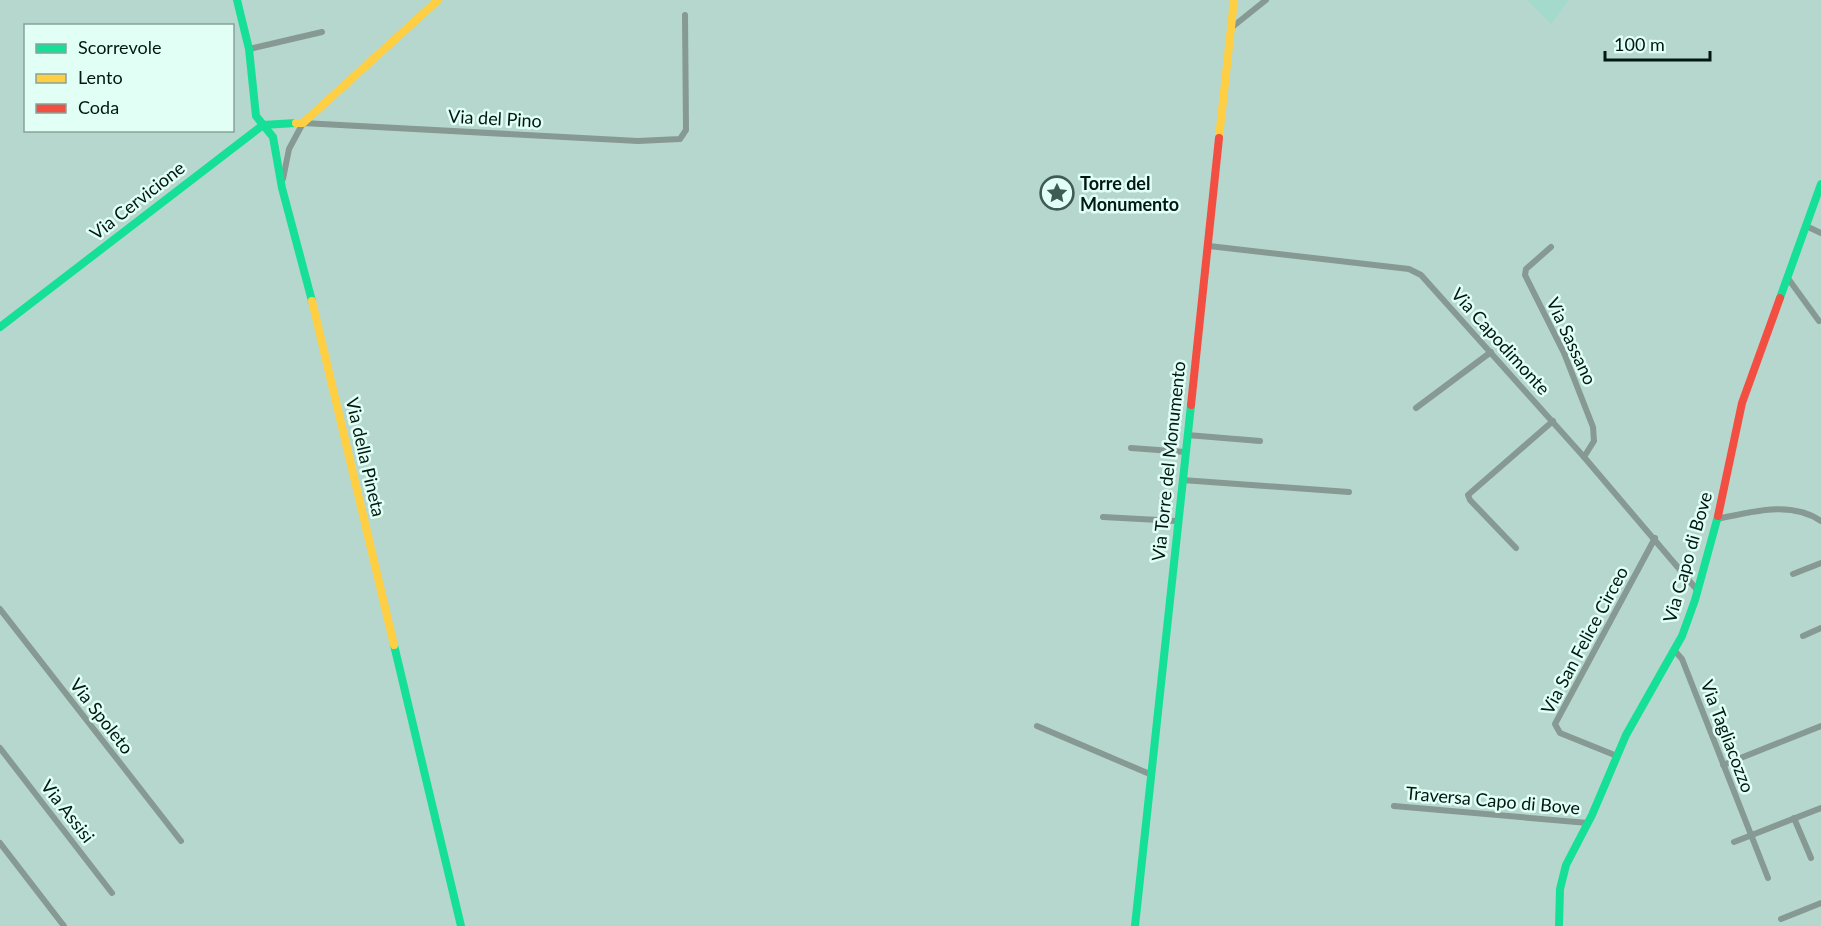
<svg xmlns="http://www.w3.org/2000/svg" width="1821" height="926" viewBox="0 0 1821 926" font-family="Lato,sans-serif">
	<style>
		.built { fill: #a4dacb }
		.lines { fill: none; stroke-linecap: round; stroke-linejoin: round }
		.street { stroke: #869993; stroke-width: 6 }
		.fast { stroke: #16e098; stroke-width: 8 }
		.slow { stroke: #ffcf43; stroke-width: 8 }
		.jam { stroke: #f24e42; stroke-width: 8 }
		.labels { text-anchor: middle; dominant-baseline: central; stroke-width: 5; stroke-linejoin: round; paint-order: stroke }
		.street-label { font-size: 18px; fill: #011812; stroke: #e1fff5 }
		.poi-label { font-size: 18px; font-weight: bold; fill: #011812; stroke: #e1fff5; text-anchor: start }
	</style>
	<rect width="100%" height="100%" fill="#b6d7cd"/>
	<polygon class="built" points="1527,0 1569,0 1551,24"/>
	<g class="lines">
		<g class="street">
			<polyline points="1231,28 1266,0"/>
			<polyline points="249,49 322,32"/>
			<polyline points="283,179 289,149 303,123 638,141 680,139 686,130 685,15"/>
			<polyline points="1806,226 1821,233"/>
			<polyline points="1209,246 1409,269 1421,275 1584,457 1698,591"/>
			<polyline points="1551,247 1526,269 1525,275 1564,353 1593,427 1594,441 1584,457"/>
			<polyline points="1787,277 1819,321"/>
			<polyline points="1416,408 1491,352"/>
			<polyline points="1187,435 1260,441"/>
			<polyline points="1131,448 1185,452"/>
			<polyline points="1182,480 1349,492"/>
			<polyline points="1103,517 1177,521"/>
			<path d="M 1717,519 C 1752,512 1790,500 1821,521"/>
			<polyline points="1516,548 1470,500 1468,495 1553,421"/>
			<polyline points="1793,574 1821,563"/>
			<polyline points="0,609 181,841"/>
			<polyline points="1803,636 1821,628"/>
			<polyline points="1674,650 1682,659 1768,878"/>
			<polyline points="1037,726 1152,775"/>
			<polyline points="0,748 112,893"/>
			<polyline points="1617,756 1560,733 1555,724 1655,538"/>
			<polyline points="1723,765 1821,726"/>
			<polyline points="1394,806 1588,823"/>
			<polyline points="1794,818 1811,858"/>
			<polyline points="1734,842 1821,808"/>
			<polyline points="0,843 64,926"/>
			<polyline points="1781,919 1821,903"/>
		</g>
		<g class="fast">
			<polyline points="237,0 249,49 256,116 273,137 282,188 312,301"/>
			<polyline points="1780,298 1821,184"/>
			<polyline points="0,327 263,125 296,123"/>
			<polyline points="394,645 461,926"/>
			<polyline points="1135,926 1191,405"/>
			<polyline points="1559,926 1560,889 1566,865 1592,815 1626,735 1682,636 1695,600 1718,516"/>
		</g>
		<g class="slow">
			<polyline points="296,123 303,123 438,0"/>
			<polyline points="1219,138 1234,0"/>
			<polyline points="312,301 394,645"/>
		</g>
		<g class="jam">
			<polyline points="1191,405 1219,138"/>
			<polyline points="1718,516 1742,403 1780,298"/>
		</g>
	</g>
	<defs>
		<symbol id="sight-ring" viewBox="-11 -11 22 22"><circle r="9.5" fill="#e1fff5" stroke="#405b53" stroke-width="1.5"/><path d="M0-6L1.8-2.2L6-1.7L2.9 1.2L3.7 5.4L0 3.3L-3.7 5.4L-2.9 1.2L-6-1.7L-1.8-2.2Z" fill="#405b53"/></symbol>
	</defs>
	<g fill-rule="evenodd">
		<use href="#sight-ring" x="1038" y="174" width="38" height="38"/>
	</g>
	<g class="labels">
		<g class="street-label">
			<text transform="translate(495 118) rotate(3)">Via del Pino</text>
			<text transform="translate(137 200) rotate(-38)">Via Cervicione</text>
			<text transform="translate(1501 341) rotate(48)">Via Capodimonte</text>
			<text transform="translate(1572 341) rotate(65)">Via Sassano</text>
			<text transform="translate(366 457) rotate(77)">Via della Pineta</text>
			<text transform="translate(1168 461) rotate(-84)">Via Torre del Monumento</text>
			<text transform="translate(1687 557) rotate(-74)">Via Capo di Bove</text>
			<text transform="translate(1584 640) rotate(-62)">Via San Felice Circeo</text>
			<text transform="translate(102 716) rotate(52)">Via Spoleto</text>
			<text transform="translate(1728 736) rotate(69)">Via Tagliacozzo</text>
			<text transform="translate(1493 800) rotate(5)">Traversa Capo di Bove</text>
			<text transform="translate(68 811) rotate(52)">Via Assisi</text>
		</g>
		<g class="poi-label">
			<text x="1080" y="183">Torre del<tspan x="1080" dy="21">Monumento</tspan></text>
		</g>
	</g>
	<rect x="24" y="24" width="210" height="108" fill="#e1fff5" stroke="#87a39a" stroke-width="1.5"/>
	<rect x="36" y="44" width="30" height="9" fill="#16e098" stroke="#87a39a" stroke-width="1.5"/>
	<text x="78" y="54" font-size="18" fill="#011812">Scorrevole</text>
	<rect x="36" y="74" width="30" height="9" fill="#ffcf43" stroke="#87a39a" stroke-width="1.5"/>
	<text x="78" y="84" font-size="18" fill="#011812">Lento</text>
	<rect x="36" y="104" width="30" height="9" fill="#f24e42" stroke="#87a39a" stroke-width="1.5"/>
	<text x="78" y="114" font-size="18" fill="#011812">Coda</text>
	<path d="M1605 51v9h105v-9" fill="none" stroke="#011812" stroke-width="3"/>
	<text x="1614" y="51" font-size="18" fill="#011812" stroke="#e1fff5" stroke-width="4.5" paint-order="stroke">100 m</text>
</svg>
